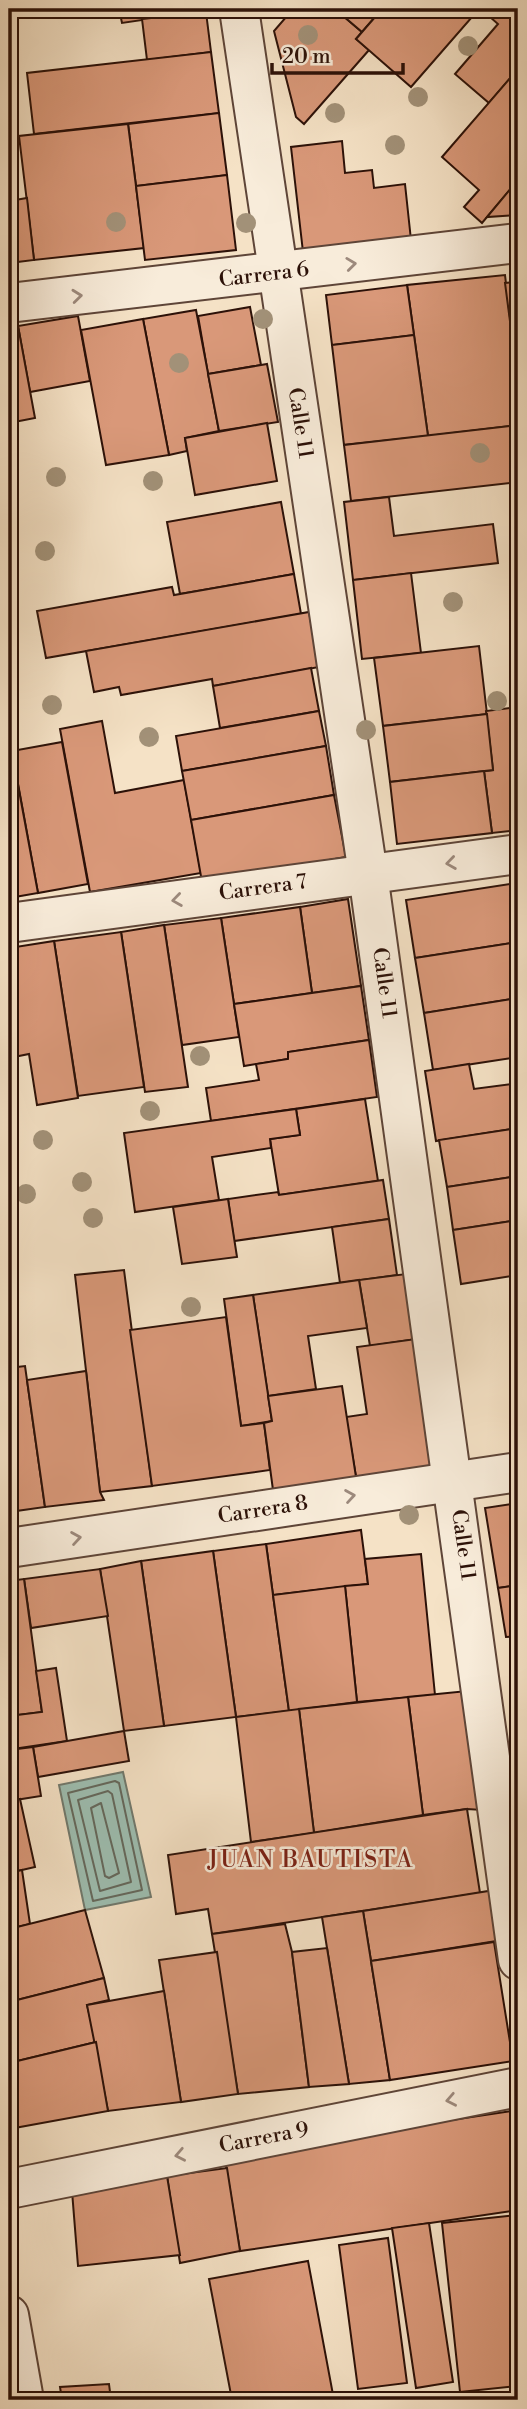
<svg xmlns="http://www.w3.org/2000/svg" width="527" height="2409" viewBox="0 0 527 2409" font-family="'Libre Bodoni',serif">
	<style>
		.water { fill: #9dbeb1; stroke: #70796d; stroke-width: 2 }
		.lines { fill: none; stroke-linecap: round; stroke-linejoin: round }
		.shore { stroke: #64685c; stroke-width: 2 }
		.building { fill: #d99879; stroke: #2c1108; stroke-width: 2 }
		.minor-casing { stroke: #5e4538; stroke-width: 42 }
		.minor { stroke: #f8ecda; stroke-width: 38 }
		.tree { fill: #a29178 }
		.oneway { stroke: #9c897c }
		.labels { text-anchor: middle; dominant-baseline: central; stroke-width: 5; stroke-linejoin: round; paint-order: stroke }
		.street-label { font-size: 21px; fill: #2c1108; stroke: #f8ecda }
		.neighbourhood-label { font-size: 23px; letter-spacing: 2px; fill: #7a1f14; stroke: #f8ecda }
	</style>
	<rect width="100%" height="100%" fill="#f5e2c6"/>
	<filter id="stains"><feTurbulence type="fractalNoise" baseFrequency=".00286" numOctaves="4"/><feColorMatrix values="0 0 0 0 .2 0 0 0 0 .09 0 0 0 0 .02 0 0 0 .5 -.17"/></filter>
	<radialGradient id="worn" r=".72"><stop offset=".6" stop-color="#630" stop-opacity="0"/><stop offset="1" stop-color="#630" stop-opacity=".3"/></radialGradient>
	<polygon class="water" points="123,1772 151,1897 85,1910 59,1785"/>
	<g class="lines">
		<g class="shore">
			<polygon points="115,1781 119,1783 142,1890 93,1901 68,1793"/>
			<polygon points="108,1791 112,1794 131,1882 100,1891 78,1800"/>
			<polygon points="101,1803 119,1873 109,1878 105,1876 91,1808"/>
		</g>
	</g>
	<g class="building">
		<polygon points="119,9 211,9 211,10 122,23"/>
		<polygon points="293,9 335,9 362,32 356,39 369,50 304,124 296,117 274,31"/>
		<polygon points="335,9 382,9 362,32"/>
		<polygon points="382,9 479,9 411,87 356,39"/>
		<polygon points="481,9 518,9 518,69 489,103 455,74 498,24"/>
		<polygon points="206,12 211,52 147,60 142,19"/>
		<polygon points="211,52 219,113 34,134 27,73"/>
		<polygon points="518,69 518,180 482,223 464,207 479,190 442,157"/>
		<polygon points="219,113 227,175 136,186 128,124"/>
		<polygon points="128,124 144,248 34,260 19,136"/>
		<polygon points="342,141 345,173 372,170 374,188 405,184 411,240 303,252 291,147"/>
		<polygon points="227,175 236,250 145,260 136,186"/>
		<polygon points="518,180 518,215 487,217"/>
		<polygon points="27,198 34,260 9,263 9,201"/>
		<polygon points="505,275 518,386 518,425 428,436 407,285"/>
		<polygon points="518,282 518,367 516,367 505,283"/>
		<polygon points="407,285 414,335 332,345 326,295"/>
		<polygon points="250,307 261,365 208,374 198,316"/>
		<polygon points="196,310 219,431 185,438 187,451 169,455 143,319"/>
		<polygon points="78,316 90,381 30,392 18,326"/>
		<polygon points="143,319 169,455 106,465 81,330"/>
		<polygon points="18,326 35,418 9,423 9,328"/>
		<polygon points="414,335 428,436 344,445 332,345"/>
		<polygon points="267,364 278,422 219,431 208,374"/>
		<polygon points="267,423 277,481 195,495 185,438"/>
		<polygon points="518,425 518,482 351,501 344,445"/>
		<polygon points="389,497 394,536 493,524 498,563 353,580 344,502"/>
		<polygon points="281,502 294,574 180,594 167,522"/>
		<polygon points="411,573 421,653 362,659 353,580"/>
		<polygon points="294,574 301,614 46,658 37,611 172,587 174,595"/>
		<polygon points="309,612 319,667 213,686 212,679 121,695 119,687 94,692 86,651"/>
		<polygon points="479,646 487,714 383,726 374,658"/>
		<polygon points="311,668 319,711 220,728 213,686"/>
		<polygon points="518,707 518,830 492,833 484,771 493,770 486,711"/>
		<polygon points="319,711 326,746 182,771 176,736"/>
		<polygon points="487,714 493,770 390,782 383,726"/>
		<polygon points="102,721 115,793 184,780 201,873 90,892 60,729"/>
		<polygon points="62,742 88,884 38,893 12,751"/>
		<polygon points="326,746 334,795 191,820 182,771"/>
		<polygon points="484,771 492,833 397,844 390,782"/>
		<polygon points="18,785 38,893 9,898 9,786"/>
		<polygon points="334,795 346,857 202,882 191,820"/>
		<polygon points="517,883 518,942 415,958 406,900"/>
		<polygon points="348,899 361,986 312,993 300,907"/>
		<polygon points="300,907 312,993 234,1004 221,918"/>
		<polygon points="221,918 239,1037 182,1045 164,925"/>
		<polygon points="164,925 188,1087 145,1092 121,932"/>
		<polygon points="121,932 144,1087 78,1096 54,941"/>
		<polygon points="54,941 78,1098 37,1105 29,1054 9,1058 9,948"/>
		<polygon points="518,942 518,998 424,1013 415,958"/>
		<polygon points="361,986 369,1040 288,1052 288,1059 244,1066 234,1004"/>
		<polygon points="518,998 518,1057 433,1070 424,1013"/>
		<polygon points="369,1040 377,1097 211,1121 206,1088 259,1080 256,1064 288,1059 288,1052"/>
		<polygon points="469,1064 474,1089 511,1084 513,1098 518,1097 518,1128 436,1141 425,1071"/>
		<polygon points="365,1099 378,1181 279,1195 270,1139 300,1135 296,1109"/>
		<polygon points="296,1109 300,1135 270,1139 271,1148 212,1157 219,1200 135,1212 124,1133"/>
		<polygon points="518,1128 518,1176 447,1187 439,1140"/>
		<polygon points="518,1176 518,1220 453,1230 447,1187"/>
		<polygon points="383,1180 389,1219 234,1241 228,1199 278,1192 279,1195"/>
		<polygon points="228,1199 237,1257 182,1264 173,1207"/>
		<polygon points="389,1219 397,1275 340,1283 332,1227"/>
		<polygon points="518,1220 518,1275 461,1284 453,1230"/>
		<polygon points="124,1270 152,1486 100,1492 75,1275"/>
		<polygon points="406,1274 416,1339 370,1346 359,1280"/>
		<polygon points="359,1280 367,1328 308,1336 316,1389 268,1396 253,1295"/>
		<polygon points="253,1295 272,1421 241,1426 224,1299"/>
		<polygon points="226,1317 241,1426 264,1423 270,1470 152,1486 130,1330"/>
		<polygon points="416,1339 435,1466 356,1477 346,1417 367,1414 357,1347"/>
		<polygon points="25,1366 45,1507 9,1512 9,1368"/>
		<polygon points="86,1371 100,1492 104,1500 45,1507 27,1380"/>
		<polygon points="342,1386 356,1477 273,1490 264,1423 272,1421 268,1396"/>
		<polygon points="518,1503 518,1585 498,1588 485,1508"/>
		<polygon points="361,1530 368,1584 273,1595 266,1544"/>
		<polygon points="266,1544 289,1711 236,1717 213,1551"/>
		<polygon points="213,1551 236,1717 164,1726 141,1561"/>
		<polygon points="421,1554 435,1695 357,1702 345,1586 368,1584 365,1559"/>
		<polygon points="141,1561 164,1726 124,1731 100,1569"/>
		<polygon points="100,1569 108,1616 31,1628 24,1579"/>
		<polygon points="24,1579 42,1712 9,1716 9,1581"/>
		<polygon points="518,1585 518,1636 506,1637 498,1588"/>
		<polygon points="345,1586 357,1702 289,1711 273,1595"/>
		<polygon points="56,1668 67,1741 13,1749 9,1716 42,1712 36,1671"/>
		<polygon points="467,1691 482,1810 467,1809 423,1815 408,1697"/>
		<polygon points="408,1697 423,1815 314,1833 299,1709"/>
		<polygon points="299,1709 314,1833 251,1842 236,1717"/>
		<polygon points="124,1731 129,1761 38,1777 33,1747"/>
		<polygon points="33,1747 41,1796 9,1801 9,1750"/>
		<polygon points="20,1799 35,1867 9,1873 9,1801"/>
		<polygon points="467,1809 480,1893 212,1934 208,1909 176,1914 168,1855"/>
		<polygon points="22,1870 30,1924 9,1929 9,1873"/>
		<polygon points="501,1889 509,1939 371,1961 363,1911"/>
		<polygon points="85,1910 104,1978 9,2002 9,1929"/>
		<polygon points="363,1911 390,2080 349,2084 322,1917"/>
		<polygon points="285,1924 292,1952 309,2087 238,2094 212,1934"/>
		<polygon points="494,1942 513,2061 390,2080 371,1961"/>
		<polygon points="327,1948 349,2084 309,2087 292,1952"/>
		<polygon points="217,1952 238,2094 181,2102 159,1960"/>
		<polygon points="104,1978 109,2000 87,2005 96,2042 9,2063 9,2002"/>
		<polygon points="164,1991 181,2102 108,2111 87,2005"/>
		<polygon points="96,2042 108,2111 9,2129 9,2063"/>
		<polygon points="518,2110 518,2210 240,2251 224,2154"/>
		<polygon points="227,2168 240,2251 180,2263 167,2176"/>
		<polygon points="167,2176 180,2255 78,2266 72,2191"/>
		<polygon points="518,2215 518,2386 460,2392 442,2223"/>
		<polygon points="429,2223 453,2382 416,2388 392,2228"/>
		<polygon points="388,2238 407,2383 358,2389 339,2245"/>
		<polygon points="308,2261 334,2400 232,2400 209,2279"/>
		<polygon points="109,2384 111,2400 62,2400 60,2387"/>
	</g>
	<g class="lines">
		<defs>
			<g id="minor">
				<polyline points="239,9 368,874 518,1960"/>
				<polyline points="9,303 518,243"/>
				<polyline points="9,923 518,854"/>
				<polyline points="9,1548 518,1472"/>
				<polyline points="9,2189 518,2087"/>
				<polyline points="9,2315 24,2400"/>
			</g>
		</defs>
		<use href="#minor" class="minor-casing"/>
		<use href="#minor" class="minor"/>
	</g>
	<g class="tree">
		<circle cx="308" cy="35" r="10"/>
		<circle cx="468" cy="46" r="10"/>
		<circle cx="418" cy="97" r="10"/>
		<circle cx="335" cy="113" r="10"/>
		<circle cx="395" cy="145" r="10"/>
		<circle cx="116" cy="222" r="10"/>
		<circle cx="246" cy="223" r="10"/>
		<circle cx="263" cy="319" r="10"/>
		<circle cx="179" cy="363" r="10"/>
		<circle cx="480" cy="453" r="10"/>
		<circle cx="56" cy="477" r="10"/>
		<circle cx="153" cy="481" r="10"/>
		<circle cx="45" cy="551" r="10"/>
		<circle cx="453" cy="602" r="10"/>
		<circle cx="497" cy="701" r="10"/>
		<circle cx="52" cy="705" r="10"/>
		<circle cx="366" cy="730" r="10"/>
		<circle cx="149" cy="737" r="10"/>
		<circle cx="200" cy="1056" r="10"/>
		<circle cx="150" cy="1111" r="10"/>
		<circle cx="43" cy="1140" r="10"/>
		<circle cx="82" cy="1182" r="10"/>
		<circle cx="26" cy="1194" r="10"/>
		<circle cx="93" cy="1218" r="10"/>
		<circle cx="191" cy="1307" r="10"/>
		<circle cx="409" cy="1515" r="10"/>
	</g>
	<defs><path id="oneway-chevron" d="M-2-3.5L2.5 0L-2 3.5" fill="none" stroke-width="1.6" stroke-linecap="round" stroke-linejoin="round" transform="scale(1.75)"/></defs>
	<g class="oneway">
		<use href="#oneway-chevron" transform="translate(351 264) rotate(-7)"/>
		<use href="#oneway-chevron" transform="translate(77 296) rotate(-6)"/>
		<use href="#oneway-chevron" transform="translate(451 863) rotate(172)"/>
		<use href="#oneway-chevron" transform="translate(177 900) rotate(172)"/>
		<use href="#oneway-chevron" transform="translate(350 1496) rotate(-9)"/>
		<use href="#oneway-chevron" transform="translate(76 1538) rotate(-9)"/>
		<use href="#oneway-chevron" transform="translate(451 2100) rotate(169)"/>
		<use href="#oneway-chevron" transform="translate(180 2155) rotate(169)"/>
	</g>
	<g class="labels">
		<g class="street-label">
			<text transform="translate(264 275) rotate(-7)">Carrera 6</text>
			<text transform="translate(300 423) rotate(81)">Calle 11</text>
			<text transform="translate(263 888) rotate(-8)">Carrera 7</text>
			<text transform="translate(384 983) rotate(82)">Calle 11</text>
			<text transform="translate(263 1510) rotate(-9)">Carrera 8</text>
			<text transform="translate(463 1545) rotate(82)">Calle 11</text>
			<text transform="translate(264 2138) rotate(-11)">Carrera 9</text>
		</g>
		<g class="neighbourhood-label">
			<text x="311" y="1860">JUAN BAUTISTA</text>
		</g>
	</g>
	<rect width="527" height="2409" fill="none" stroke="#f5e2c6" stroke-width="35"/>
	<rect x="10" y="10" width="506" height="2388" fill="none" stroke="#2c1108" stroke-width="3.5"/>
	<rect x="18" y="18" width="492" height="2374" fill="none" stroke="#2c1108" stroke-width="2"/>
	<path d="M272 63v10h131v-10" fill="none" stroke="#2c1108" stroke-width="3.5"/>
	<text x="282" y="63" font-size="21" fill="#2c1108" stroke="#f8ecda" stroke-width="5" paint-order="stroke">20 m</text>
	<rect width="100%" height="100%" filter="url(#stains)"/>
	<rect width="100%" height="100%" fill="url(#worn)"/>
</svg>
